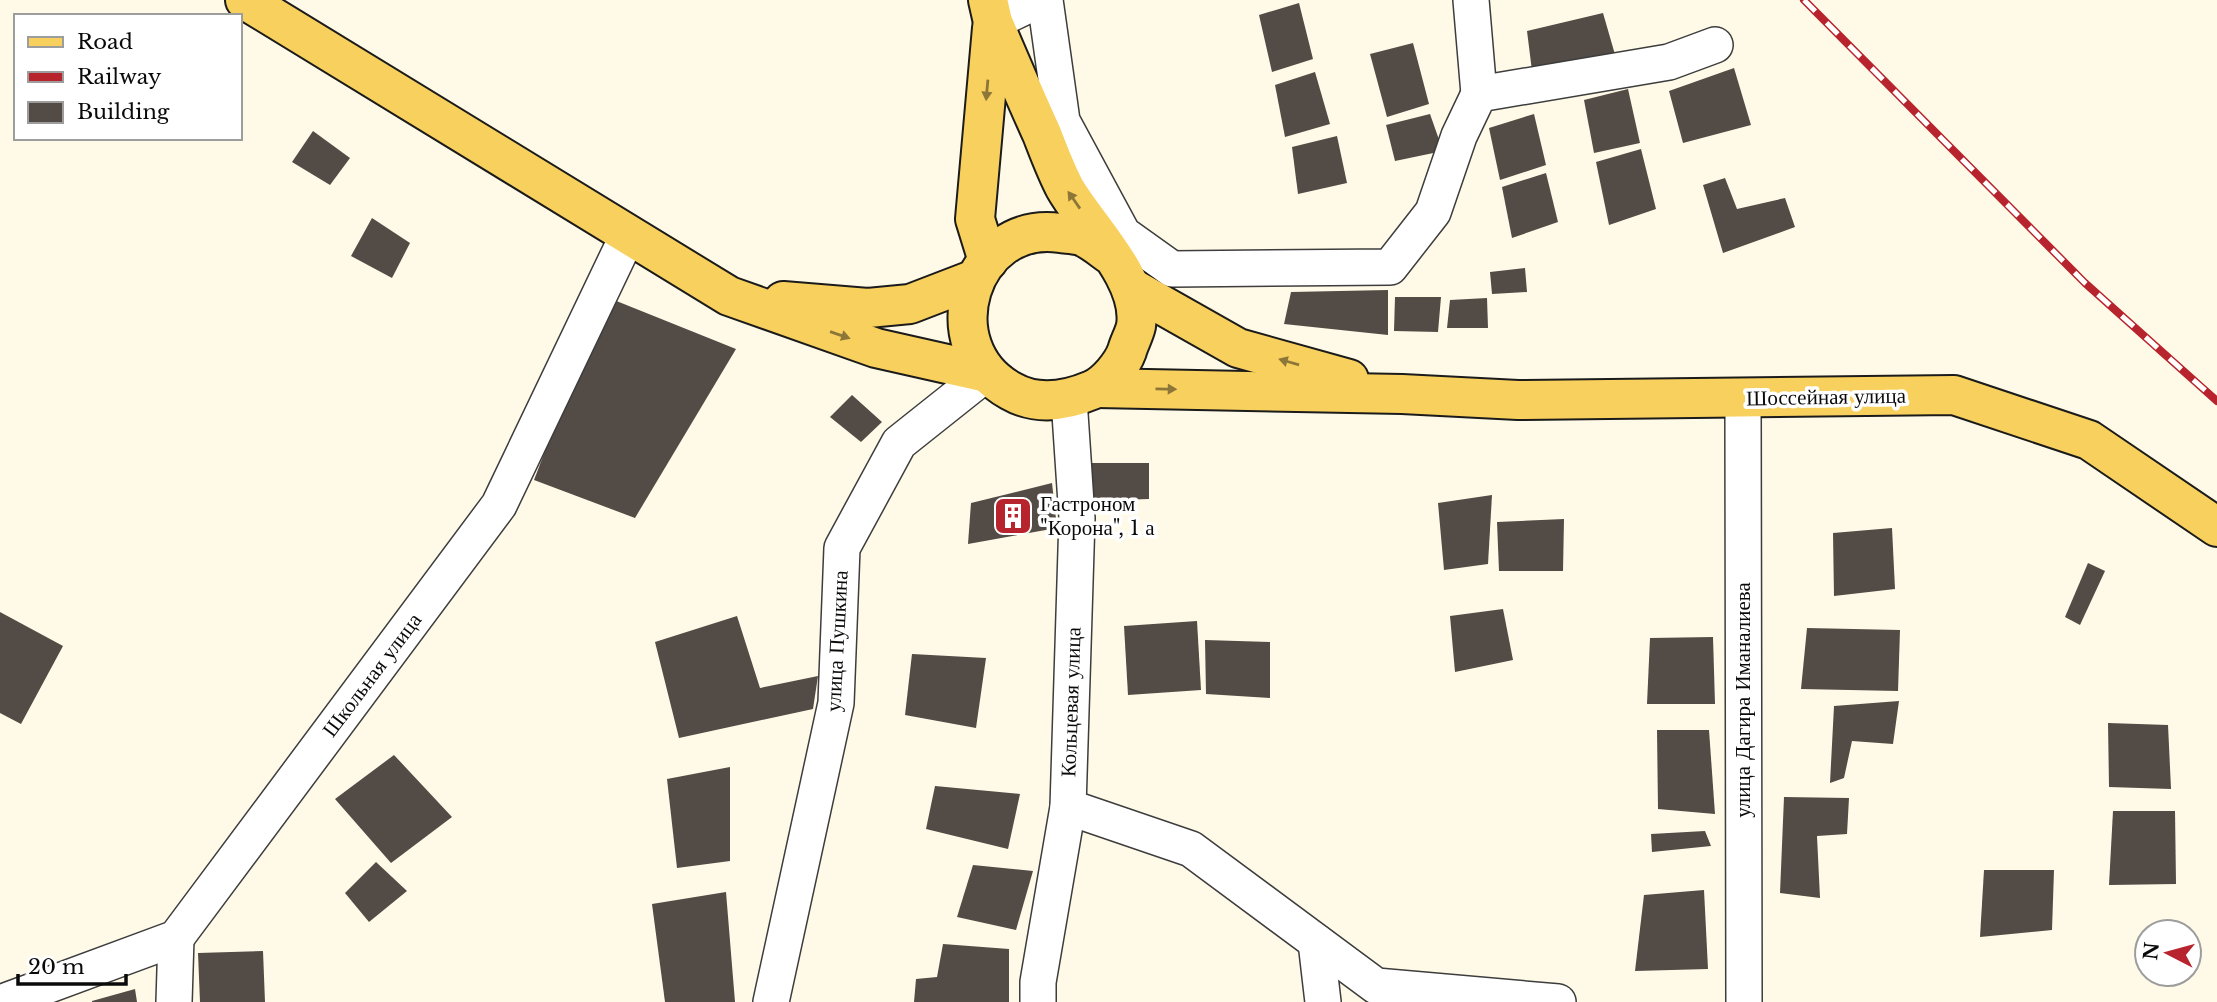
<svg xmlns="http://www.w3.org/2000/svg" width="2217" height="1002" viewBox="0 0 2217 1002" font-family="'Libre Baskerville',serif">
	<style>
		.building { fill: #524b46 }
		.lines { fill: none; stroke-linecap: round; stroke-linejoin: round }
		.minor-casing { stroke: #3d3d3d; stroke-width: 38 }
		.major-casing { stroke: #1b1b1b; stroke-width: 42 }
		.minor { stroke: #fff; stroke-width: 35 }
		.major { stroke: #f8d05d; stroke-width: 38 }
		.rail-casing { stroke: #b8242d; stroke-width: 8 }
		.rail { stroke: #fff; stroke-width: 5; stroke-dasharray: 16; stroke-linecap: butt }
		.oneway { fill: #8d7738 }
		.labels { text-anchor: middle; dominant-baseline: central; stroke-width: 7; stroke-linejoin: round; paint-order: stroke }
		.street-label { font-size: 21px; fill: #0a0a0a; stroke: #fff }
		.poi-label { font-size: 21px; fill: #0a0a0a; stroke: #fff; text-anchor: start }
	</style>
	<rect width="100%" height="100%" fill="#fffae7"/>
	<g class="building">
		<polygon points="1299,3 1313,59 1272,72 1259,15"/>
		<polygon points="1603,13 1616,58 1533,79 1527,31"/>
		<polygon points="1413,43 1429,104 1387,117 1370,54"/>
		<polygon points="1734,68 1751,125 1683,143 1669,91"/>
		<polygon points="1315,72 1330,124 1285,137 1275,85"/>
		<polygon points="1628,89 1640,143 1594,153 1584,100"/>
		<polygon points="1430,114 1443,151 1395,161 1386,125"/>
		<polygon points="1534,114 1546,165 1500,180 1489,128"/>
		<polygon points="313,131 350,158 330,185 292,162"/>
		<polygon points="1337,136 1347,183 1298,194 1292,147"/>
		<polygon points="1641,149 1656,209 1609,225 1596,162"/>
		<polygon points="1546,173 1558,222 1512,238 1502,187"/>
		<polygon points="1725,178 1737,209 1785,198 1795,227 1723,253 1703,185"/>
		<polygon points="372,218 410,243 392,278 351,256"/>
		<polygon points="1525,268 1527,292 1492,294 1490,272"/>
		<polygon points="1388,290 1388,335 1284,324 1291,292"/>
		<polygon points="604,296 736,349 635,518 534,480"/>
		<polygon points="1395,297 1441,297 1438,332 1394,331"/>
		<polygon points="1487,298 1488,328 1447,328 1450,300"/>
		<polygon points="852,395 882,422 861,442 830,417"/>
		<polygon points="1091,463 1149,463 1149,499 1090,501"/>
		<polygon points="1052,483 1057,528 968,544 971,503"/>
		<polygon points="1492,495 1488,564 1444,570 1438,503"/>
		<polygon points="1564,519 1563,571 1499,571 1497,522"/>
		<polygon points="1892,528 1895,589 1834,596 1833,533"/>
		<polygon points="2088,563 2105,571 2080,625 2065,617"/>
		<polygon points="1503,609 1513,660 1455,672 1450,616"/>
		<polygon points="0,612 63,646 21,724 0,713"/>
		<polygon points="737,616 760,688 818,676 813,709 679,738 655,642"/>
		<polygon points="1197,621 1201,690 1128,695 1124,626"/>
		<polygon points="1807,628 1900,630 1898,691 1801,689"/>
		<polygon points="1713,637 1715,704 1647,704 1650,638"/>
		<polygon points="1205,640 1270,642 1270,698 1206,694"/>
		<polygon points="912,654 986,658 976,728 905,715"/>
		<polygon points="1899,701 1893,744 1852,741 1844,778 1830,783 1834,706"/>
		<polygon points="2108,723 2168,725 2171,789 2109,787"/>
		<polygon points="1657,730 1709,730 1715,814 1658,809"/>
		<polygon points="394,755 452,817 391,863 335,799"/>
		<polygon points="730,767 730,861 677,868 667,779"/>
		<polygon points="935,786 1020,794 1008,849 926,829"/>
		<polygon points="1784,797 1849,798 1847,834 1817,836 1820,898 1780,893"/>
		<polygon points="2113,811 2175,811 2176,884 2109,885"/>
		<polygon points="1705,831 1711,846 1652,852 1651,834"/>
		<polygon points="376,862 407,891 369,922 345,893"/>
		<polygon points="973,865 1033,871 1016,930 957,917"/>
		<polygon points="1984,870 2054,870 2052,930 1980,937"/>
		<polygon points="1704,890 1708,969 1635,971 1644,895"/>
		<polygon points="726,892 735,1002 665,1002 652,904"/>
		<polygon points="943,944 1009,949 1009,1002 914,1002 916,979 937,977"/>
		<polygon points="263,951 265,1002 200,1002 198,953"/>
		<polygon points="135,989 137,1002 92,1002 92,1001"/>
	</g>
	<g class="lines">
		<defs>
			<g id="minor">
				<polyline points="1045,0 1062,121 1123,234 1172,269 1390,267 1433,212 1459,136 1479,94 1669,62 1715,45"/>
				<polyline points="1471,0 1479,94"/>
				<polyline points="993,22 1039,0"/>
				<polyline points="1743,398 1744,1002"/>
				<polyline points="1068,807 1191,849 1376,986 1558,1002"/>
				<polyline points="1316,942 1323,1002"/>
				<polyline points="3,1002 176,938 499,505 628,235"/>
				<polyline points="174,1002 176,938"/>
				<polyline points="771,1002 836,703 842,548 899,443 987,373"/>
				<polyline points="1038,1002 1038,982 1068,807 1077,518 1069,399"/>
			</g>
			<g id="major">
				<polyline points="245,0 729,296 876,348 987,373"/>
				<path d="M 988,0 L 993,22 C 1009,59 1025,97 1042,134 C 1049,152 1056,171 1065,188 C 1087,227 1143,278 1136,326 C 1134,335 1129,343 1127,351 C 1122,365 1106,384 1092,390 C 1066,401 1037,406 1011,391 C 931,347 970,220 1060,233 C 1067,234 1075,234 1081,236 C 1092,240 1103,250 1112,256"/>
				<polyline points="988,261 975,219 992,28"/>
				<polyline points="1132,288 1238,348 1349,379"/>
				<polyline points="783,301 868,308 910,304 975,279"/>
				<polyline points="1097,388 1402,394 1518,400 1954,395 2089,440 2217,527"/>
			</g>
		</defs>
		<use href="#minor" class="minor-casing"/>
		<use href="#major" class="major-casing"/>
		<use href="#minor" class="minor"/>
		<use href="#major" class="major"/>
		<defs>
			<polyline id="rail" points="1804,0 2085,283 2217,401"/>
		</defs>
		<use href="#rail" class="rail-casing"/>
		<use href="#rail" class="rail"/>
	</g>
	<defs><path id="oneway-solid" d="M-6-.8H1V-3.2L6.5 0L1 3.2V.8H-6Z" transform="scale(1.75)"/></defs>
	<g class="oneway">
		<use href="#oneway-solid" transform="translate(987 90) rotate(95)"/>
		<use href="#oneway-solid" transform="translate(1074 200) rotate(-125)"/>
		<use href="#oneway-solid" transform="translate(840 335) rotate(19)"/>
		<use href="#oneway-solid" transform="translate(1289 362) rotate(-164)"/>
		<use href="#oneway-solid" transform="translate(1166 389) rotate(1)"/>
	</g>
	<defs>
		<symbol id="building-square" viewBox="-11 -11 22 22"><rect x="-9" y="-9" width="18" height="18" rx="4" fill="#b8242d" stroke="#fff"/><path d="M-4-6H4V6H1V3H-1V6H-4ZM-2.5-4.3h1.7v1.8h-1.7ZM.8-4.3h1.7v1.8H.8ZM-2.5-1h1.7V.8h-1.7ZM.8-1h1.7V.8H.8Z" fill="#fff"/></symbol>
	</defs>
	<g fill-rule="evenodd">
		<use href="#building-square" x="991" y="494" width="44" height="44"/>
	</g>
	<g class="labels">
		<g class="street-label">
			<text transform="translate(1826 397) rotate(-1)">Шоссейная улица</text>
			<text transform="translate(837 641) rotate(-87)">улица Пушкина</text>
			<text transform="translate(372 675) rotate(-53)">Школьная улица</text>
			<text transform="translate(1743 700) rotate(-90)">улица Дагира Иманалиева</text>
			<text transform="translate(1071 702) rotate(-88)">Кольцевая улица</text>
		</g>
		<g class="poi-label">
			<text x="1040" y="504">Гастроном<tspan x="1040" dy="24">"Корона", 1 а</tspan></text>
		</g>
	</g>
	<rect x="14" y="14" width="228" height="126" fill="#ffffff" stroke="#9d9d9d" stroke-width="2"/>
	<rect x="28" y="37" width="35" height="10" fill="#f8d05d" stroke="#9d9d9d" stroke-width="2"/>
	<text x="77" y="49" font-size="21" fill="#0a0a0a">Road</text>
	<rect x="28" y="72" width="35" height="10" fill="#b8242d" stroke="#9d9d9d" stroke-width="2"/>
	<text x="77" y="84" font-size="21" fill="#0a0a0a">Railway</text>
	<rect x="28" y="102" width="35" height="21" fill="#524b46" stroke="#9d9d9d" stroke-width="2"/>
	<text x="77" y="119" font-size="21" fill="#0a0a0a">Building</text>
	<g transform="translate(2168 953) rotate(276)"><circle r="33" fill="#ffffff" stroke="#9d9d9d" stroke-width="2"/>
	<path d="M0-5L12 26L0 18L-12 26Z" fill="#b8242d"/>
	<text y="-10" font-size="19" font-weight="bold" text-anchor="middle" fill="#0a0a0a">N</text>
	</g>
	<path d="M18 974v10h108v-10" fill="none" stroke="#0a0a0a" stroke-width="3.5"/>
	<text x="28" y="974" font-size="21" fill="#0a0a0a" stroke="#ffffff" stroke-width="5" paint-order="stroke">20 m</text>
</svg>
